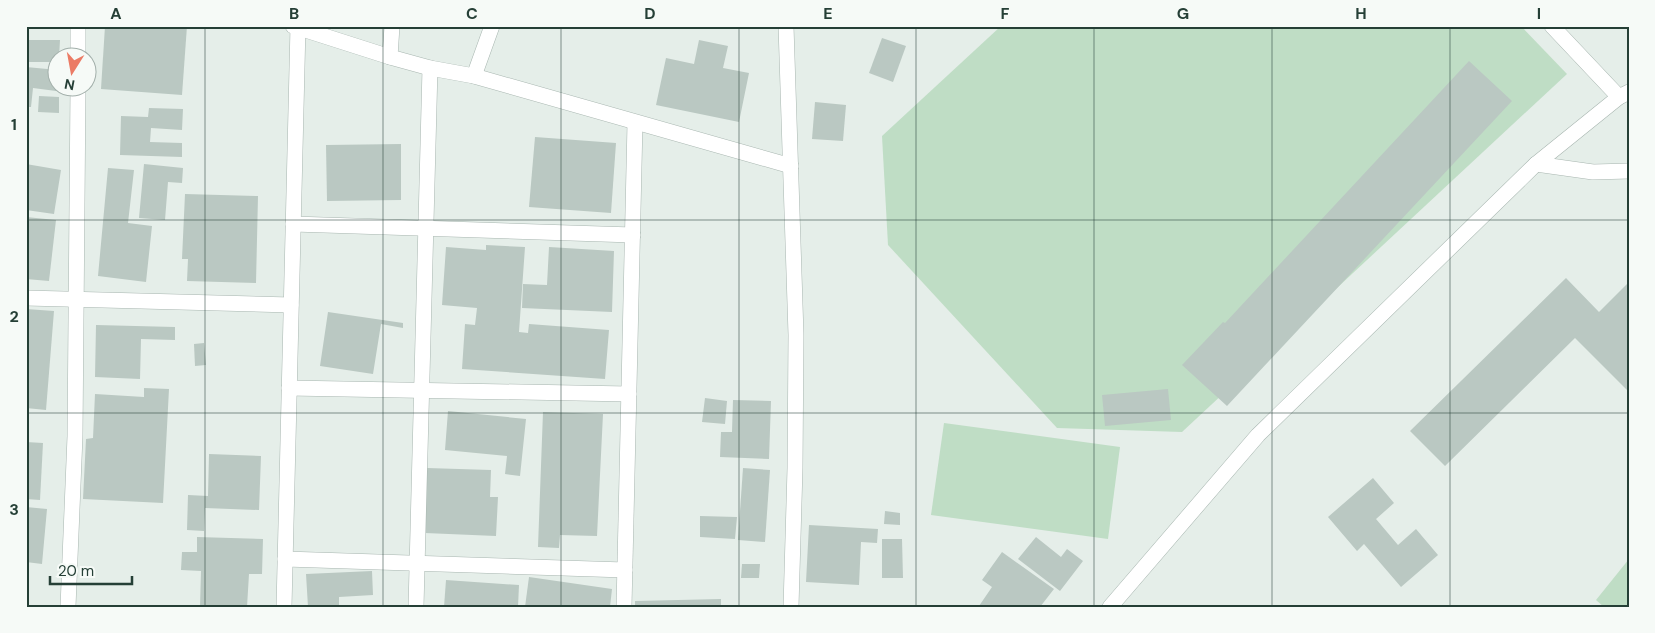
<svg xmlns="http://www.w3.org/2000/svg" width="1655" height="633" viewBox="0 0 1655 633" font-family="'DM Sans',sans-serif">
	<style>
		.green { fill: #bfddc5 }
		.building { fill: #bac8c2 }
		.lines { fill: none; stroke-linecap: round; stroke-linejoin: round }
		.minor-casing { stroke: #a8b6b0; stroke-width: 16 }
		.minor { stroke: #fff; stroke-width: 15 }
		.grid { fill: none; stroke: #253f36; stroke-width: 1; stroke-opacity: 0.55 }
		.neatline { fill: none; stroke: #253f36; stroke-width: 2 }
		.grid-label { font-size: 16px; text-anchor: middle; font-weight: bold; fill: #253f36 }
	</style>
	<rect width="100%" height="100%" fill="#e5eee9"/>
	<g class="green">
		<polygon points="1001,26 1521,26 1567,74 1182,432 1057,428 888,245 882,136"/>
		<polygon points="944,423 1120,447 1108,539 931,515"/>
		<polygon points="1629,559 1629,607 1604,607 1596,600"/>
	</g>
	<g class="building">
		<polygon points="105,26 187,26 182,95 101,89"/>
		<polygon points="882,38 906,46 893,82 869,73"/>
		<polygon points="26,40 60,40 59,58 58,58 58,62 26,62"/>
		<polygon points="699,40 728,46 723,68 749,73 739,122 656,105 666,58 694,64"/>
		<polygon points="1469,61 1512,101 1227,406 1182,365 1223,322 1225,323"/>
		<polygon points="26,67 58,70 56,91 33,88 31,107 26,107"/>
		<polygon points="39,96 59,97 59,113 38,112"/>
		<polygon points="815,102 846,105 843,141 812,139"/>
		<polygon points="149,108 183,109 182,130 151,128 150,142 182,143 182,157 120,155 121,116 148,117"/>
		<polygon points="535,137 616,143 611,213 529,207"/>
		<polygon points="401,144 401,200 327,201 326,145"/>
		<polygon points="26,164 61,170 54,214 26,210"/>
		<polygon points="144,164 183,168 182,183 168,182 165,220 139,218"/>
		<polygon points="108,168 134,170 128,223 152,226 146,282 98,276"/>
		<polygon points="185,194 258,196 256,283 187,281 188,259 182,259"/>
		<polygon points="26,217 56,220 49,281 26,279"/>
		<polygon points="486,245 525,247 519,332 528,333 529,324 609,330 605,379 462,369 465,324 475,325 477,308 442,305 446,247 486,250"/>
		<polygon points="549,247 614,251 612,312 522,308 523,284 547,285"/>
		<polygon points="1566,278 1599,312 1629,282 1629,392 1575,338 1445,466 1410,431"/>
		<polygon points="26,309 54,311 46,410 26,408"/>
		<polygon points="328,312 403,323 403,328 381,324 373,374 320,366"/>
		<polygon points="96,325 175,327 175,340 141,339 140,379 95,377"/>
		<polygon points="204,343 206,365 195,366 194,344"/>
		<polygon points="144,388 169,389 163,503 83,499 86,439 93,438 95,394 144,397"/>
		<polygon points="1168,389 1171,420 1105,426 1102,395"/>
		<polygon points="705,398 727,401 725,424 702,422"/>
		<polygon points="733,400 771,401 769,459 720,457 721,432 732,432"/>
		<polygon points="448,411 526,419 520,476 505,474 507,456 445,450"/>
		<polygon points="543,412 603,414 597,536 560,535 559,548 538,547"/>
		<polygon points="26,442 43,443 40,500 26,499"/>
		<polygon points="209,454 261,456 259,510 205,508 204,531 187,530 188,495 208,496"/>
		<polygon points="427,468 491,470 490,497 498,497 496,536 425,533"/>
		<polygon points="743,468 770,470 765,542 738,540"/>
		<polygon points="1373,478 1394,503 1376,519 1398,545 1416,529 1438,555 1401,587 1364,544 1357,551 1328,517"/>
		<polygon points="26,507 47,509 42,564 26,562"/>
		<polygon points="885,511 900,513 900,525 884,524"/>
		<polygon points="700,516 737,517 735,539 700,537"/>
		<polygon points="809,525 878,529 877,543 861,542 859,585 806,582"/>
		<polygon points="197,537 263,539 262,574 249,574 247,607 200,607 201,571 181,570 182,552 197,552"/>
		<polygon points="1036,537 1061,557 1067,549 1083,561 1060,591 1018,559"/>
		<polygon points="882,539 902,539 903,578 882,578"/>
		<polygon points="1002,552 1054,589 1040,607 979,606 992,587 982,580"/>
		<polygon points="742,564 760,564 759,578 741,578"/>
		<polygon points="372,571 373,595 339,597 339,607 308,607 306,574"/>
		<polygon points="529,577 612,589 610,607 525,607"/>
		<polygon points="446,580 519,585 518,607 444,607"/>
		<polygon points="721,599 721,607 635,607 635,601"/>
	</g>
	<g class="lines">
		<defs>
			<g id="minor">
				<polyline points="293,26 390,57 430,68 474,76 791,166"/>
				<polyline points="786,26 796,335 795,468 791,607"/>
				<polyline points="1552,26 1619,97"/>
				<polyline points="390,57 392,26"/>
				<polyline points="78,58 78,26"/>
				<polyline points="474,76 492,26"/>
				<polyline points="1536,164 1593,172 1629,171"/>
				<polyline points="293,224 633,235"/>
				<polyline points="26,298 291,305"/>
				<polyline points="289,388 629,394"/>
				<polyline points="285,559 625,570"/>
				<polyline points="68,607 75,436 78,88"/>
				<polyline points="284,607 298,26"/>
				<polyline points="416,607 430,68"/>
				<polyline points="624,607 635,123"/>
				<polyline points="1110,607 1258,435 1536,164 1619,97 1629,92"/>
			</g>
		</defs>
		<use href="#minor" class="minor-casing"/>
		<use href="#minor" class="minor"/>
	</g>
	<path class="grid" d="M 205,26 L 205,607M 383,26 L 383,607M 561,26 L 561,607M 739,26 L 739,607M 916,26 L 916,607M 1094,26 L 1094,607M 1272,26 L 1272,607M 1450,26 L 1450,607M 26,220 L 1629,220M 26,413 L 1629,413"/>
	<rect width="1655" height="633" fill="none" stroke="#f6faf7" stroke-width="55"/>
	<g transform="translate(72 72) rotate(191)"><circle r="24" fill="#f6faf7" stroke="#a2afaa"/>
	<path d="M0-4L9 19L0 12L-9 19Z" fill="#eb7b65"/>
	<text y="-8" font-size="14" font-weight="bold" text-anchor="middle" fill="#253f36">N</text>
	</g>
	<path d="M50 576v8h82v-8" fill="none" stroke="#253f36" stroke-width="2.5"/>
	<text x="58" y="576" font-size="15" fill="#253f36" stroke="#f6faf7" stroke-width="4" paint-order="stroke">20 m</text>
	<rect x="28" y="28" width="1600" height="578" class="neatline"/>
	<g class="grid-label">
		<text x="116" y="19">A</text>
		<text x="294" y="19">B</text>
		<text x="472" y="19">C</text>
		<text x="650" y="19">D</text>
		<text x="828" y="19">E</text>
		<text x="1005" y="19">F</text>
		<text x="1183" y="19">G</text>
		<text x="1361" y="19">H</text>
		<text x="1539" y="19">I</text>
		<text x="14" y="130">1</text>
		<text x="14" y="322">2</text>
		<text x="14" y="515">3</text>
	</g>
</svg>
